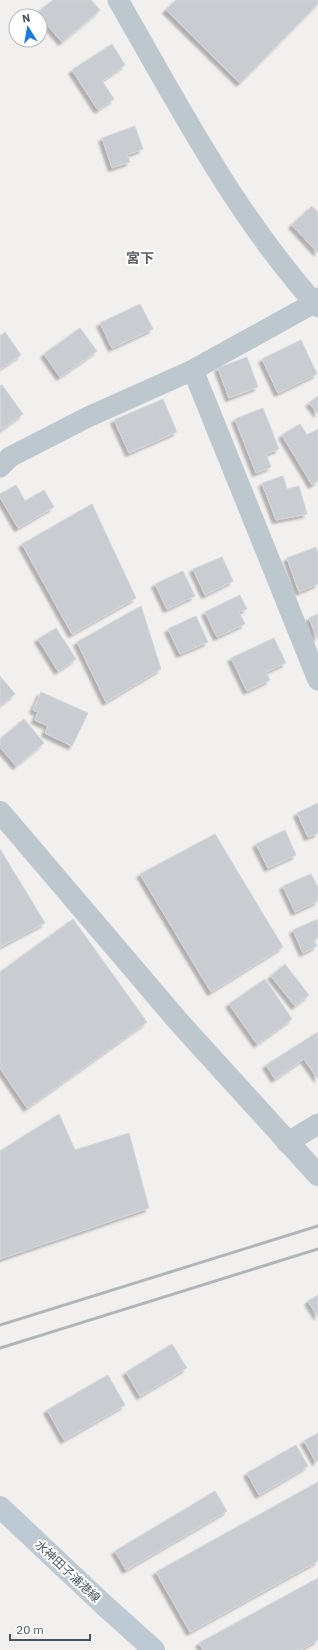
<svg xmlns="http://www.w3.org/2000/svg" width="318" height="1650" viewBox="0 0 318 1650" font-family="'IBM Plex Sans','Noto Sans JP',sans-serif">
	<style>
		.building { fill: #c9cdd2; stroke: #d3d6db; filter: url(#shadow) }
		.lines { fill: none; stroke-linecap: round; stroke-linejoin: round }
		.minor { stroke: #bdc7ce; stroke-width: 21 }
		.tertiary { stroke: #bdc7ce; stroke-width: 22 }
		.secondary { stroke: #bdc9d3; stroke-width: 22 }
		.rail { stroke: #b1b5ba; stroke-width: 3 }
		.labels { text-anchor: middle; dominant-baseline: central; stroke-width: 4; stroke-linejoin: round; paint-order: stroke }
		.street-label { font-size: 12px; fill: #47545d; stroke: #fff }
		.quarter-label { font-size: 14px; font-weight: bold; fill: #5c6064; stroke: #fff }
	</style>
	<defs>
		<filter id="shadow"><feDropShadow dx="-3.5" dy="3.5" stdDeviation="1" flood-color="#0004"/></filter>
	</defs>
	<rect width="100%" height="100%" fill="#f2efef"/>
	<g class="building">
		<polygon points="53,0 91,0 100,10 62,42 37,13"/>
		<polygon points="176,0 318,0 318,4 240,83 166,10"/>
		<polygon points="112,44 125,65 102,81 114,99 98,110 72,70"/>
		<polygon points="135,126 143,149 127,155 130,162 112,168 102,138"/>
		<polygon points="312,206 318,212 318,253 292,225"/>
		<polygon points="140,304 153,329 112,348 100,323"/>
		<polygon points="80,328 97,351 60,377 44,354"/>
		<polygon points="5,332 21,355 0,369 0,336"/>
		<polygon points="301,340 317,374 278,393 262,359"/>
		<polygon points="247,357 258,387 229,398 218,368"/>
		<polygon points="2,385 23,414 1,430 0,386"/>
		<polygon points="318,396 318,414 309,403"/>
		<polygon points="163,399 177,432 129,453 114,420"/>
		<polygon points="263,408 279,449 266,454 271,467 256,473 235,419"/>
		<polygon points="300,424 307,435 318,429 318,481 312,485 282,435"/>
		<polygon points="283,476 287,489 299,486 307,514 276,520 262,483"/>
		<polygon points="16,485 25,501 44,490 54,507 18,528 0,497 0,494"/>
		<polygon points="92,504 136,598 72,634 22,544"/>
		<polygon points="316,547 318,553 318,584 299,592 287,558"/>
		<polygon points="222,557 233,581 205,595 193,569"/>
		<polygon points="183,571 195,596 167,609 155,584"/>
		<polygon points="240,595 247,609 239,612 245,624 217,637 205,612"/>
		<polygon points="141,606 161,669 106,702 77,642"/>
		<polygon points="318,614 318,638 317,638 309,618"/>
		<polygon points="196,616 208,642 180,654 168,629"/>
		<polygon points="56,628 76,659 58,671 38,639"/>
		<polygon points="274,638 286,663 266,672 270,680 247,691 231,658"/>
		<polygon points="0,676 15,694 0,706"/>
		<polygon points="41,692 88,713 72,746 45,733 48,726 35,720 38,712 33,710"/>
		<polygon points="24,719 44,743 16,766 0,747 0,739"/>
		<polygon points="318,803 318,833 308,837 297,813"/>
		<polygon points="285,830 296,855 268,868 256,844"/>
		<polygon points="215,834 283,947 211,992 140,874"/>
		<polygon points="0,849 45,923 0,947"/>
		<polygon points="311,874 318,887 318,901 295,912 283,886"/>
		<polygon points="73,919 147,1022 27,1108 0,1068 0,972"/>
		<polygon points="318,919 318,938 314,940 317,946 303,953 293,930"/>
		<polygon points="285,964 309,995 295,1006 271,976"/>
		<polygon points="265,979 292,1019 257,1044 229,1004"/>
		<polygon points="318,1032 318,1079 304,1059 275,1079 266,1065"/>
		<polygon points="59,1114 75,1150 129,1133 149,1208 0,1259 0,1151"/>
		<polygon points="318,1295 318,1317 308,1301"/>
		<polygon points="172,1344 187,1368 140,1396 126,1372"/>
		<polygon points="108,1375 125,1405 64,1440 47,1410"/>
		<polygon points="318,1433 318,1460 316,1462 304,1441"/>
		<polygon points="296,1445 308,1466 259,1495 247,1473"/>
		<polygon points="318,1482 318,1561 190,1632 156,1572"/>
		<polygon points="215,1491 227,1511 126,1570 115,1551"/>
		<polygon points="318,1578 318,1640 300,1650 203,1650 199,1643"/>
	</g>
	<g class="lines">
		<g class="minor">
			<path d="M 118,0 C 179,106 236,216 318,307"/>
			<polyline points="193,370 318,680"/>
			<polyline points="0,467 10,457 88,417 193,370 314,303 318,298"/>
			<polyline points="287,1143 318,1124"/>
		</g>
		<polyline class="tertiary" points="0,812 178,1021 318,1175"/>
		<polyline class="secondary" points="0,1507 104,1605 154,1650"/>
		<g class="rail">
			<polyline points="0,1325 318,1226"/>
			<polyline points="0,1348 318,1249"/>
		</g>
	</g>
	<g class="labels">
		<g class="street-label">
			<text transform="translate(68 1571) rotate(43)">水神田子浦港線</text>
		</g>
		<g class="quarter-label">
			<text x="140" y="258">宮下</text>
		</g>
	</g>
	<g transform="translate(28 28) rotate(349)"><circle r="19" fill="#ffffff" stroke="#b5bbbe"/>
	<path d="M0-3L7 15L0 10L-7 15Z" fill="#197ae2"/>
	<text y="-6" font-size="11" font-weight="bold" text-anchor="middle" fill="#47545d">N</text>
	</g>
	<path d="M10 1634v6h80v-6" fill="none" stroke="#47545d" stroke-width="2"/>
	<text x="16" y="1634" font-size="12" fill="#47545d" stroke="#ffffff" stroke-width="3" paint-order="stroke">20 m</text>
</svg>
